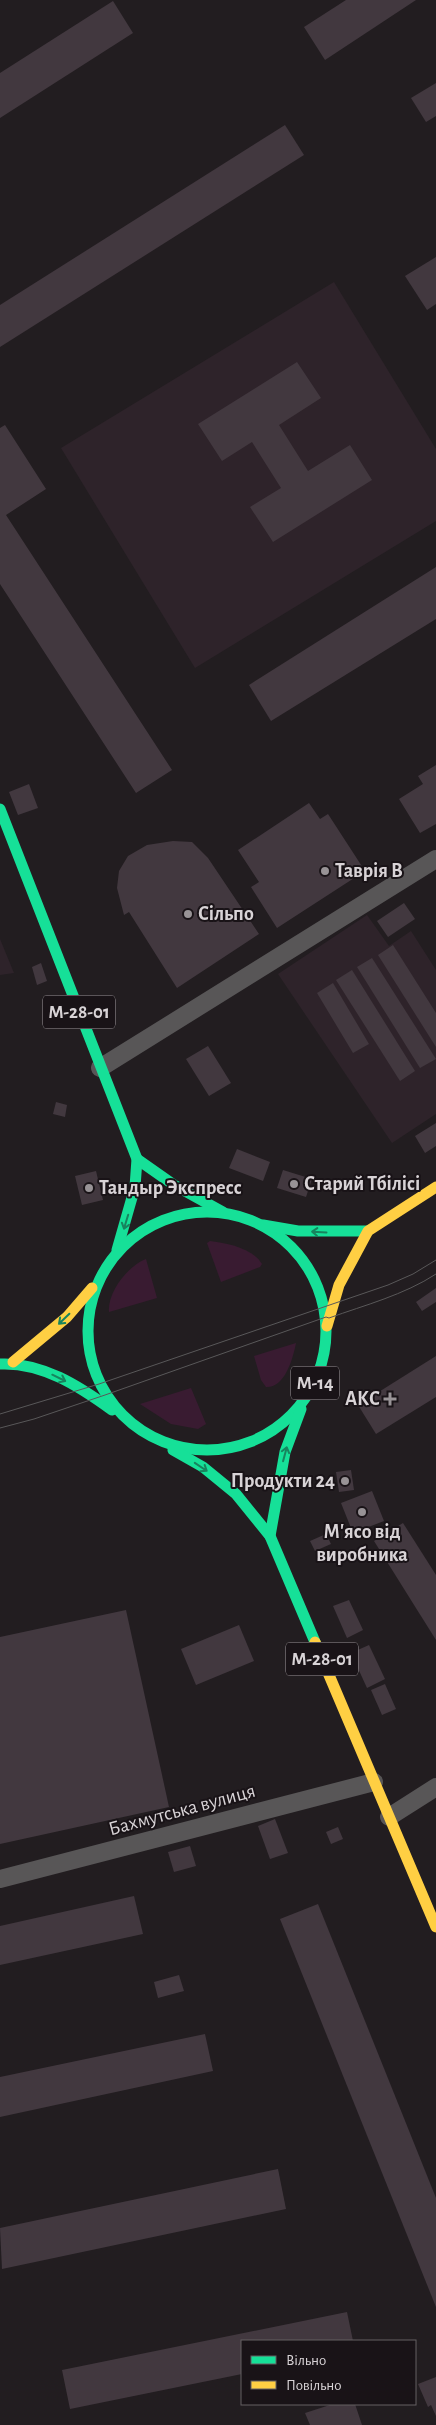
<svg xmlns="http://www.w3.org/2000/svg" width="436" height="2425" viewBox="0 0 436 2425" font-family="'Alegreya Sans',sans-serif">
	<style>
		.built { fill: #2e232a }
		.green { fill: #391b31 }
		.building { fill: #42383f }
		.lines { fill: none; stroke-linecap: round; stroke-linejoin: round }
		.street { stroke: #585657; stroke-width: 18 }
		.fast { stroke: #16e098; stroke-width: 11 }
		.slow { stroke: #ffcf43; stroke-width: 11 }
		.tram { stroke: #595859; stroke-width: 1 }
		.oneway { stroke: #17845e }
		.poi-dot { fill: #989396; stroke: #191317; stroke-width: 2 }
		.labels { text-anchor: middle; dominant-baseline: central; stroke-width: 4; stroke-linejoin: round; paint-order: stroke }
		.shield { fill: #191317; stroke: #9f999d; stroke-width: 1 }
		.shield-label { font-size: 19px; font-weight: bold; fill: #d8d3d6 }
		.poi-label { font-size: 20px; font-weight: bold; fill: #d8d3d6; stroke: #191317; text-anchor: start }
		.street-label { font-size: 20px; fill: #d8d3d6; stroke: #191317 }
	</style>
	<rect width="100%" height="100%" fill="#221d20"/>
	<g class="built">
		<polygon points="334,282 436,449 436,521 195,668 61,448"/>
		<polygon points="367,915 389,946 411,931 436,970 436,1114 392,1143 278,974"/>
		<polygon points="0,939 14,973 0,975"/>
	</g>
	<g class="green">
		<path d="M 210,1241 C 226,1243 253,1248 262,1264 L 260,1267 L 221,1282 L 207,1243 Z"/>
		<path d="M 146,1259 L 157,1298 L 109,1312 C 107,1292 129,1265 146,1259 Z"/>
		<path d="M 296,1343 C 293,1358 285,1388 266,1387 L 261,1380 L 254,1356 Z"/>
		<polygon points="191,1388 206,1424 198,1429 171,1424 140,1404"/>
	</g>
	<g class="building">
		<polygon points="346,0 416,0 325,60 304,27"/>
		<polygon points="113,1 133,33 0,118 0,73"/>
		<polygon points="436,83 436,116 426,122 411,98"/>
		<polygon points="285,125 304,155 0,347 0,305"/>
		<polygon points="436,257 436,304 427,310 405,276"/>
		<polygon points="297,362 321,398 279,425 308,471 350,445 372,480 273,542 250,507 281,488 252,442 222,461 198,424"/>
		<polygon points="5,425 46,489 6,515 172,770 136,793 0,584 0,428"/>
		<polygon points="436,567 436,619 271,721 249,685"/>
		<polygon points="436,765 436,824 420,833 399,799 423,784 418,776"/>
		<polygon points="29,784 38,808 18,815 9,792"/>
		<polygon points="309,803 320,819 328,814 365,871 277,928 251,887 259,882 238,850"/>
		<polygon points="173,841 192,842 208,858 259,934 177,988 129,912 124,915 117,888 119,871 128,856 147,845"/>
		<polygon points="404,903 415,919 388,937 377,921"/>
		<polygon points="393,945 436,1013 436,1047 378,955"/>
		<polygon points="372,958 436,1059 420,1068 357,967"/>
		<polygon points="41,963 47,981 37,985 32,967"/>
		<polygon points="352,970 415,1071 400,1081 336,980"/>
		<polygon points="333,983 369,1044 353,1053 317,993"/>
		<polygon points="208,1046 231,1083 209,1096 186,1059"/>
		<polygon points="56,1102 67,1105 65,1117 53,1114"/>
		<polygon points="436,1123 436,1146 425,1153 415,1136"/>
		<polygon points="237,1149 270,1162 263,1181 229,1168"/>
		<polygon points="283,1170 312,1179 306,1197 277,1188"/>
		<polygon points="96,1171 103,1200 82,1205 75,1176"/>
		<polygon points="436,1288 436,1302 422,1311 416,1302"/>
		<polygon points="436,1356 436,1397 376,1434 358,1405"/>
		<polygon points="351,1470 354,1490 339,1492 336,1472"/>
		<polygon points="372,1491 384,1521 353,1533 341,1503"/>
		<polygon points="403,1523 436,1575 436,1640 374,1541"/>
		<polygon points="326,1534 331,1544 315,1551 310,1541"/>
		<polygon points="349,1600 363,1630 347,1638 333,1606"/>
		<polygon points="126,1610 169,1807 0,1844 0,1637"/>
		<polygon points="239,1625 254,1661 196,1685 181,1649"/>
		<polygon points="369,1645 385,1679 367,1688 351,1653"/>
		<polygon points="385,1684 396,1709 382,1715 371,1690"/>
		<polygon points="275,1819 288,1853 270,1859 258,1826"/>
		<polygon points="338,1827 343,1839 331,1844 326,1832"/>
		<polygon points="190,1846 196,1866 174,1872 168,1852"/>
		<polygon points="134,1896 143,1934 0,1965 0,1926"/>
		<polygon points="318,1904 436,2198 436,2307 280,1919"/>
		<polygon points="179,1975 184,1991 158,1998 154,1982"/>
		<polygon points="205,2034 213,2071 0,2117 0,2077"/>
		<polygon points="278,2169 286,2209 2,2269 0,2228"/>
		<polygon points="347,2312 353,2341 242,2341 242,2374 70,2409 62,2370"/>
		<polygon points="436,2377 436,2416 431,2405 428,2407 418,2384"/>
		<polygon points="333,2404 355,2404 362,2425 310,2425 305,2413"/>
	</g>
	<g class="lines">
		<g class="street">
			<polyline points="100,1068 436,859"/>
			<polyline points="389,1817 436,1787"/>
			<polyline points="0,1879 374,1782"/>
		</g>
		<g class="fast">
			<polyline points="0,809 137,1159 135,1187 117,1250"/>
			<polyline points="137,1159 174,1185 223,1212"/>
			<circle cx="207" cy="1331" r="119"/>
			<polyline points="263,1225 298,1231 368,1231"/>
			<path d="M 0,1364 C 42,1362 79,1386 112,1410"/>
			<polyline points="173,1450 203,1467 236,1494 270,1536 315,1642"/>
			<polyline points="270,1536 285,1452 301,1409"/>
		</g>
		<g class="slow">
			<polyline points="327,1326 339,1285 368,1231 436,1187"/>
			<polyline points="13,1362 67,1317 92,1288"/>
			<polyline points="315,1642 436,1927"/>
		</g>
		<g class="tram">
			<polyline points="0,1414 99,1384 388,1285 413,1274 436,1260"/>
			<path d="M 0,1428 L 34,1419 L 105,1395 L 326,1317 L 329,1318 C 365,1305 404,1295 436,1274"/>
		</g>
	</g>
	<defs><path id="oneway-shaft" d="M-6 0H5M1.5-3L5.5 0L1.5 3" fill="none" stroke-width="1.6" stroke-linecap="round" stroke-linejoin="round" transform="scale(1.25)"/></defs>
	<g class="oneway">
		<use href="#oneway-shaft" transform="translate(126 1222) rotate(107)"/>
		<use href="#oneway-shaft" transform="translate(319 1232) rotate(-177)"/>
		<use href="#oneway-shaft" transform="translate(64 1319) rotate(136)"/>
		<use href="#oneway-shaft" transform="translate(59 1378) rotate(26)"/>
		<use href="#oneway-shaft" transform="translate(285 1454) rotate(-75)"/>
		<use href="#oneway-shaft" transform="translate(201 1467) rotate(34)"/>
	</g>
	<g class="poi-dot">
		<circle cx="325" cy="871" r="5"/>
		<circle cx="188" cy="914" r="5"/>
		<circle cx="294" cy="1184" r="5"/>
		<circle cx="89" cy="1188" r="5"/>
		<path d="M387.5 1391.5h5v5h5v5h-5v5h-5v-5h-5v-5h5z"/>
		<circle cx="345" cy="1481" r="5"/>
		<circle cx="362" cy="1512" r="5"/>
	</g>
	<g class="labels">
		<g class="shield">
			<rect x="43" y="995.5" width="72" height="33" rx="4"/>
			<rect x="291" y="1366.5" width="48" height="33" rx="4"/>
			<rect x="286" y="1642.5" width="72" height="33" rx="4"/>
		</g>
		<g class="shield-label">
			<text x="79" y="1012">М-28-01</text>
			<text x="315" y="1383">М-14</text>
			<text x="322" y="1659">М-28-01</text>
		</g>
		<g class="poi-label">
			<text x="335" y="871">Таврія В</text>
			<text x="198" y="914">Сільпо</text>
			<text x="304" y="1184">Старий Тбілісі</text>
			<text x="99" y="1188">Тандыр Экспресс</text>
			<text x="380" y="1399" text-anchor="end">АКС</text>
			<text x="335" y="1481" text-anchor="end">Продукти 24</text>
			<text x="362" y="1532" text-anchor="middle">М'ясо від<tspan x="362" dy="23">виробника</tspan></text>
		</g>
		<g class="street-label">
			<text transform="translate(182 1810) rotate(-15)">Бахмутська вулиця</text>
		</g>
	</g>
	<rect x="241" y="2340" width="175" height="65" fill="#191317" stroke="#656063"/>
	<rect x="251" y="2356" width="25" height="8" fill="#16e098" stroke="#656063"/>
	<text x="286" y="2365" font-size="15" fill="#d8d3d6">Вільно</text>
	<rect x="251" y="2381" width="25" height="8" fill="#ffcf43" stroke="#656063"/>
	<text x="286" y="2390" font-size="15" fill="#d8d3d6">Повільно</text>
</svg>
